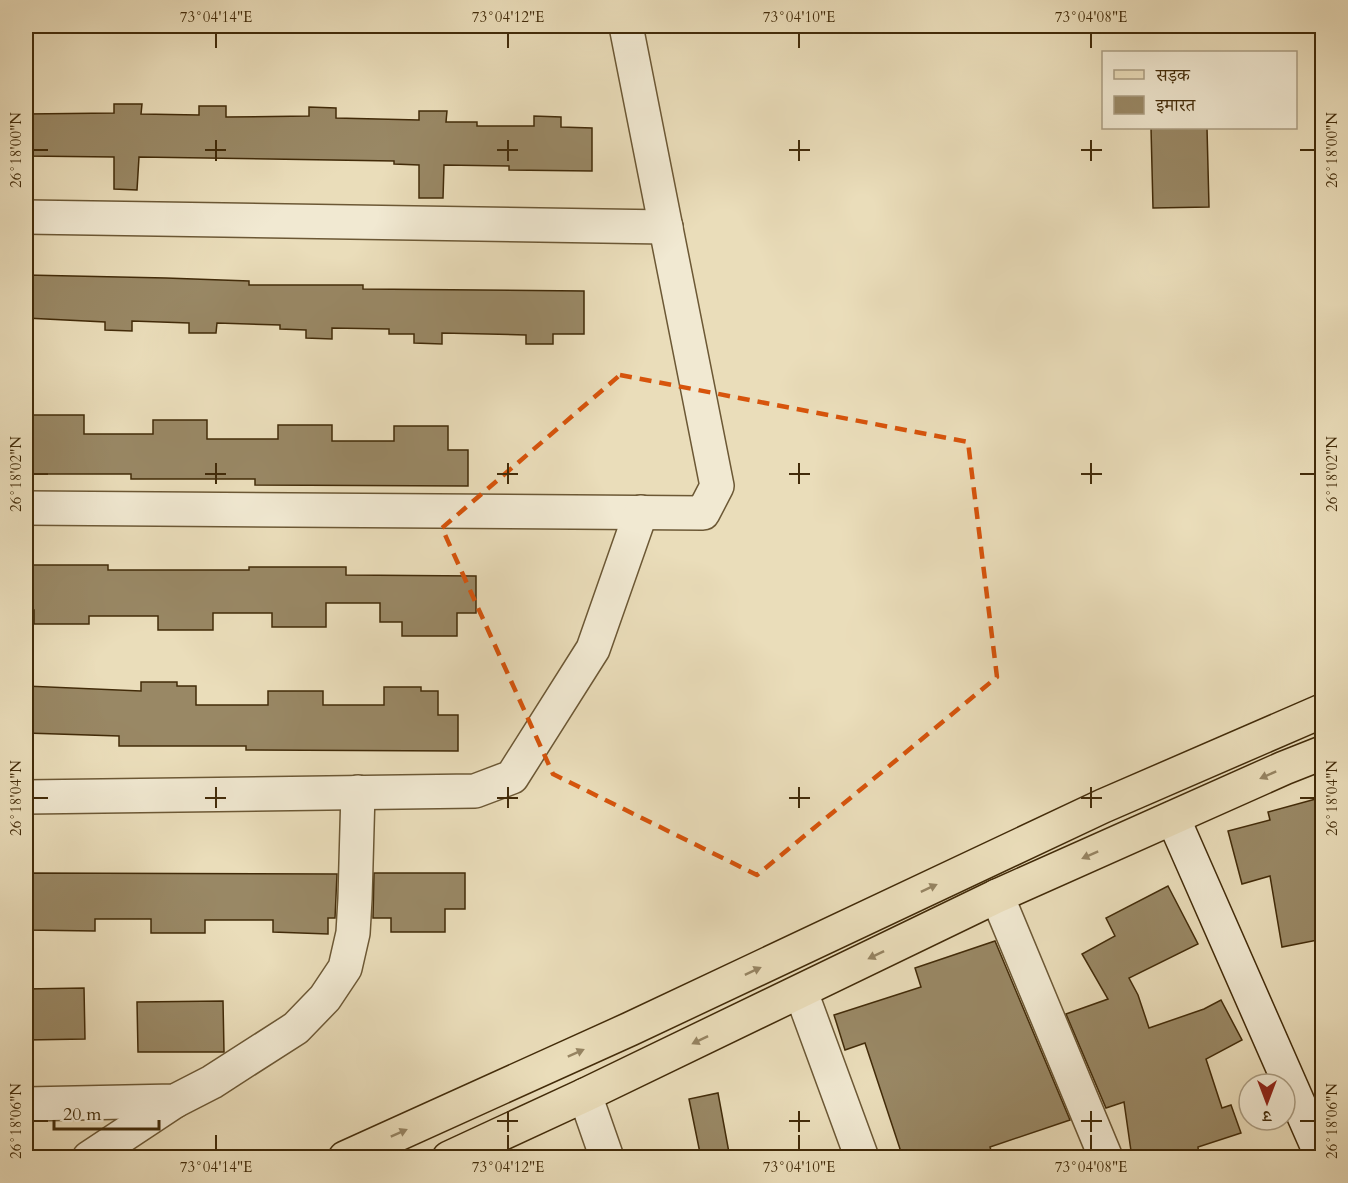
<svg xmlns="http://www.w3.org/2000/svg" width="1348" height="1183" viewBox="0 0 1348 1183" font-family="Cardo,'Noto Serif Devanagari',serif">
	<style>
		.building { fill: #998865; stroke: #422b09; stroke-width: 1.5 }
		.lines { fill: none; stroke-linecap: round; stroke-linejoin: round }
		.street-casing { stroke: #6c5835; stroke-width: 36 }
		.secondary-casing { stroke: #422b09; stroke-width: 36 }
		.primary-casing { stroke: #422b09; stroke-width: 36 }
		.street { stroke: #f1e9d2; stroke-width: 33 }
		.secondary { stroke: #f1e9d2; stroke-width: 33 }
		.primary { stroke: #eaddba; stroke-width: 33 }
		.oneway { fill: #968462 }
		.marked { fill: none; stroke: #d7540c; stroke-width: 4.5; stroke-dasharray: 12 8; stroke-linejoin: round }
		.ticks { fill: none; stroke: #422b09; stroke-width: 2 }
		.neatline { fill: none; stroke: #422b09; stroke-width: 2 }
		.ticks-label { font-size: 15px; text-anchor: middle; fill: #422b09 }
	</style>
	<rect width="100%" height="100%" fill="#eaddba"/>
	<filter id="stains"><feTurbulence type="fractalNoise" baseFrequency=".00333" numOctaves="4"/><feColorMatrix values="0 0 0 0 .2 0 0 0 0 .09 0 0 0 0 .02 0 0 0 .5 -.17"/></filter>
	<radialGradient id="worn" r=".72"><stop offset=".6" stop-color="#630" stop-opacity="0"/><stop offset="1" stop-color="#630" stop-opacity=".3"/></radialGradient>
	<g class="building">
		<polygon points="114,104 142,104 141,114 199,115 199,106 226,106 226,117 309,116 309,107 336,108 336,118 419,120 419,111 447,111 446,122 477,122 477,126 534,126 534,116 561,117 561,127 592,128 592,171 509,170 509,166 444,165 443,198 419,198 419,165 394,164 394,161 139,157 137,190 114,189 114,157 26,156 26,114 114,113"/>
		<polygon points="1151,128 1207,128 1209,207 1153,208"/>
		<polygon points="26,275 166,278 249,281 249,285 363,285 363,289 584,291 584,334 553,334 553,344 526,344 526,335 442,333 442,344 414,343 414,334 389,334 389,329 332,328 332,339 306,338 306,330 280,329 280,325 217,323 216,333 189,333 189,323 132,321 132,331 105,330 105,322 26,318"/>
		<polygon points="30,415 84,415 84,434 153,434 153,420 207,420 207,439 278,439 278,425 332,425 332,441 394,441 394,426 448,426 448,450 468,450 468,486 255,485 255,479 131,479 131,474 26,474 26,429 30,429"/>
		<polygon points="26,565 108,565 108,570 249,570 249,567 346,567 346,575 476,576 476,613 457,613 457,636 402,636 402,622 380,622 380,603 326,603 326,627 272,627 272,613 213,613 213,630 158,630 158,616 89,616 89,624 34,624 34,610 26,610"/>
		<polygon points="141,682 177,682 177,686 196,686 196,705 268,705 268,691 323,691 323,705 384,705 384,687 421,687 421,691 438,691 438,715 458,715 458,751 246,750 246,746 119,746 119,736 26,733 26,686 141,691"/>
		<polygon points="1323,797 1323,939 1282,947 1270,876 1242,884 1228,831 1270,820 1268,812"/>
		<polygon points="26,873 337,874 335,918 328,918 328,934 273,932 273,920 205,920 205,933 151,933 151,919 95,919 95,931 26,930"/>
		<polygon points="374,873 465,873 465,909 445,909 445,932 391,932 391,918 373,918"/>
		<polygon points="1168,886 1198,944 1129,978 1138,995 1149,1028 1204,1009 1221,1000 1242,1040 1206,1059 1222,1108 1231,1105 1241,1133 1198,1147 1199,1158 1132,1158 1124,1102 1106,1108 1066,1014 1108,999 1082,954 1115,936 1106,918"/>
		<polygon points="995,941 1070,1120 990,1147 993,1158 903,1158 865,1043 845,1050 834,1015 921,987 915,968"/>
		<polygon points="84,988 85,1039 26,1040 26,989"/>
		<polygon points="223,1001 224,1052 138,1052 137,1002"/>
		<polygon points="718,1093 730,1158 701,1158 689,1099"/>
	</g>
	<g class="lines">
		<defs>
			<g id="street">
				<polyline points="26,217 666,227"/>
				<polyline points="26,508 703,513 717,486 626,26"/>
				<polyline points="26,797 475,791 512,777 593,649 641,512"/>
				<polyline points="997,896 1106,1158"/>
				<polyline points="801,992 862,1158"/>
				<polyline points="585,1095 607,1158"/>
				<polyline points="26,1104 175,1101 212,1082 296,1028 325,998 345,968 353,933 355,899 358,792"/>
				<polyline points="89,1158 175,1101"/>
			</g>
			<polyline id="secondary" points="1173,818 1322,1157"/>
			<g id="primary">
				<polyline points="345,1158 630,1029 1103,806 1322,711"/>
				<polyline points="449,1158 585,1095 997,896 1284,768 1322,753"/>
			</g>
		</defs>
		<use href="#street" class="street-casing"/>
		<use href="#secondary" class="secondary-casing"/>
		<use href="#primary" class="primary-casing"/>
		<use href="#street" class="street"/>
		<use href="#secondary" class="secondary"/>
		<use href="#primary" class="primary"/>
	</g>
	<defs><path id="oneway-solid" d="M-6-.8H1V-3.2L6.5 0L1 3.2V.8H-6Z" transform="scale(1.5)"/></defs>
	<g class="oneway">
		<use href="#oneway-solid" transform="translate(1268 775) rotate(156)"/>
		<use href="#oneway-solid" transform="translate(1090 855) rotate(156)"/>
		<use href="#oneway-solid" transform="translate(929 888) rotate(-25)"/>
		<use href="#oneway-solid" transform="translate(876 955) rotate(154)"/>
		<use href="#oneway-solid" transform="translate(753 971) rotate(-25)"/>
		<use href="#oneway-solid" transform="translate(700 1040) rotate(154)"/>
		<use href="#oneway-solid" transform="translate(576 1053) rotate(-24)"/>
		<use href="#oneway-solid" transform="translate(399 1133) rotate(-24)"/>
	</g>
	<path class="marked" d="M 620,375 L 968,442 L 997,677 L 757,875 L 553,774 L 442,528 Z"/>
	<path class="ticks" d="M 216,33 L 216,48M 508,33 L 508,48M 799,33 L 799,48M 1091,33 L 1091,48M 216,140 L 216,161M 508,140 L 508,161M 799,140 L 799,161M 1091,140 L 1091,161M 33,150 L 48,150M 205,150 L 226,150M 497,150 L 518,150M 789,150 L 810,150M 1081,150 L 1102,150M 1300,150 L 1315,150M 216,463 L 216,484M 508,463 L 508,484M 799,463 L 799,484M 1091,463 L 1091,484M 33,474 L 48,474M 205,474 L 226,474M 497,474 L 518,474M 789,474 L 810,474M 1081,474 L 1102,474M 1300,474 L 1315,474M 216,787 L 216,808M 508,787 L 508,808M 799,787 L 799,808M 1091,787 L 1091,808M 33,798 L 48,798M 205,798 L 226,798M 497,798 L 518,798M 789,798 L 810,798M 1081,798 L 1102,798M 1300,798 L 1315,798M 508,1111 L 508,1132M 799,1111 L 799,1132M 1091,1111 L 1091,1132M 33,1121 L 48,1121M 497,1121 L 518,1121M 789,1121 L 810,1121M 1081,1121 L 1102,1121M 1300,1121 L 1315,1121M 216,1135 L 216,1150M 508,1135 L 508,1150M 799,1135 L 799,1150M 1091,1135 L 1091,1150"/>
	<rect width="1348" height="1183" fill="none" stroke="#eaddba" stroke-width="66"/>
	<rect x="1102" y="51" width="195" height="78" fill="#f1e9d2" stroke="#ab9d82" stroke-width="1.5"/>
	<rect x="1114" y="70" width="30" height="9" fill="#eaddba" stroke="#ab9d82" stroke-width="1.5"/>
	<text x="1156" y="81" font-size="18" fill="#422b09">सड़क</text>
	<rect x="1114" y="96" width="30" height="18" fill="#998865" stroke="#ab9d82" stroke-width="1.5"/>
	<text x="1156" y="111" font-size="18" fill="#422b09">इमारत</text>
	<g transform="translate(1267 1102) rotate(180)"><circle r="28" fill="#f1e9d2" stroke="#ab9d82" stroke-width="1.5"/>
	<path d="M0-4.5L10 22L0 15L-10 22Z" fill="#8f2418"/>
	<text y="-9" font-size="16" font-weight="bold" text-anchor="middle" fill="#422b09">उ</text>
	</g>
	<path d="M54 1120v9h105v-9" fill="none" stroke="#422b09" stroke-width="3"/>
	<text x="63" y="1120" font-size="18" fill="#422b09" stroke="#f1e9d2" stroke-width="4.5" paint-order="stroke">20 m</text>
	<rect x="33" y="33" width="1282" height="1117" class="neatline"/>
	<g class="ticks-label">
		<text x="216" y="22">73°04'14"E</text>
		<text x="508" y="22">73°04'12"E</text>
		<text x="799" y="22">73°04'10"E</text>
		<text x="1091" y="22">73°04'08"E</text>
		<text transform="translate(1332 150) rotate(-90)" y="5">26°18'00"N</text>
		<text transform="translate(16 150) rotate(-90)" y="5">26°18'00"N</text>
		<text transform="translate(1332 474) rotate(-90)" y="5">26°18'02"N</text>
		<text transform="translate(16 474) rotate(-90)" y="5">26°18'02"N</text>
		<text transform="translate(1332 798) rotate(-90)" y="5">26°18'04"N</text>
		<text transform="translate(16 798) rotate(-90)" y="5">26°18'04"N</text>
		<text transform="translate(1332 1121) rotate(-90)" y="5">26°18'06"N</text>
		<text transform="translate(16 1121) rotate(-90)" y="5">26°18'06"N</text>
		<text x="216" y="1172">73°04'14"E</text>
		<text x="508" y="1172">73°04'12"E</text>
		<text x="799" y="1172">73°04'10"E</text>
		<text x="1091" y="1172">73°04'08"E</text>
	</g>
	<rect width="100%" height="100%" filter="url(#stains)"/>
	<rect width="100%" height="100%" fill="url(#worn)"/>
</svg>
